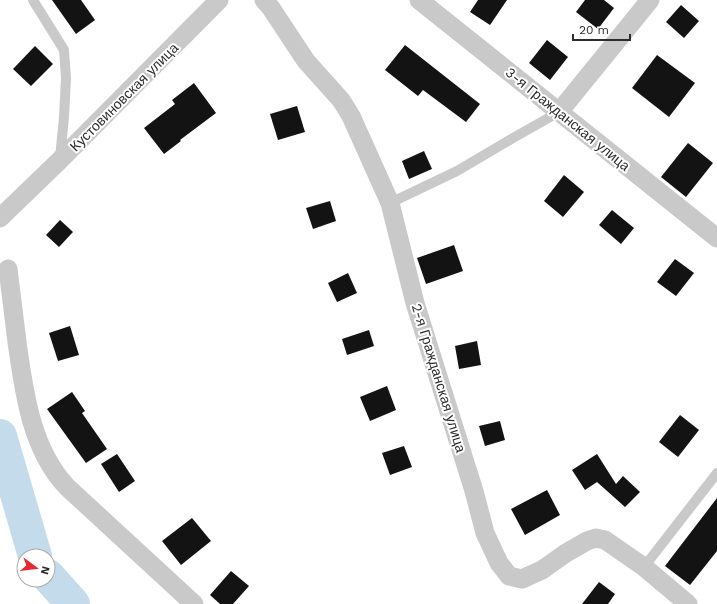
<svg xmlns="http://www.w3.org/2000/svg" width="717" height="604" viewBox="0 0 717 604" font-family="'Work Sans',sans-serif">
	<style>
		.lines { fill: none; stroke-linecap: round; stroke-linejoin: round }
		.river { stroke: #c4dbeb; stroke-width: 34 }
		.building { fill: #131313 }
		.service { stroke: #c9c9c9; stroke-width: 10 }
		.minor { stroke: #c9c9c9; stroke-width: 19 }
		.labels { text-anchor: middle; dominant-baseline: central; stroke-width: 4; stroke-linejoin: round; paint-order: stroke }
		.street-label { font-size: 14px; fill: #2c2c2c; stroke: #fff }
	</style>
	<rect width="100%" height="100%" fill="#fff"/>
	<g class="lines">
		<g class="river">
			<polyline points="0,436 35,556"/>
			<polyline points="48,576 73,604"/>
		</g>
	</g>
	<g class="building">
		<polygon points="52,0 81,0 95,20 76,34"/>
		<polygon points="478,0 507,0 490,25 470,12"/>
		<polygon points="585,0 604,0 614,8 598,29 576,12"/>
		<polygon points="681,5 699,21 684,38 666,22"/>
		<polygon points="547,40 568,57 550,80 529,63"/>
		<polygon points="405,45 480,104 466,122 423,90 418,96 385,70"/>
		<polygon points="35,46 53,64 31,86 13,69"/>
		<polygon points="657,55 695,83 669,117 632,88"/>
		<polygon points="194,83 216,113 180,140 181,141 164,154 144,128 175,104 172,100"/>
		<polygon points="297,106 305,132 278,140 270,114"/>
		<polygon points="688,143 713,163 686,197 661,177"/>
		<polygon points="424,151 432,169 409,179 402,161"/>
		<polygon points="564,175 584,192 563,217 544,201"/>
		<polygon points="330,201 336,221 313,229 306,208"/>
		<polygon points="612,210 634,228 621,244 599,225"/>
		<polygon points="60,220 73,232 59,247 46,235"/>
		<polygon points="454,245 463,271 426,284 417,258"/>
		<polygon points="675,259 694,273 676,296 657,282"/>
		<polygon points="348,273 357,293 337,302 328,283"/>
		<polygon points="70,326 79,355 58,361 49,333"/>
		<polygon points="369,330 374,346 347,355 342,339"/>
		<polygon points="477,341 481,365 459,369 455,346"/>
		<polygon points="387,386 396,410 370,421 360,397"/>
		<polygon points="72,392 85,411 82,413 107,449 86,463 47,409"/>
		<polygon points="680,415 699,430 678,457 659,442"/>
		<polygon points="500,421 505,440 485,446 479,426"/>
		<polygon points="404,446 412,467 390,475 382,453"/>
		<polygon points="117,454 135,481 119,492 101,464"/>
		<polygon points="597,454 616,484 623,476 640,492 625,507 597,482 585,490 572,470"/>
		<polygon points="547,490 560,515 525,535 511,509"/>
		<polygon points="717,498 717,551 690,585 665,566"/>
		<polygon points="192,518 211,541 181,565 162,541"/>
		<polygon points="231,571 249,586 233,604 220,604 210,595"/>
		<polygon points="599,582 615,594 608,604 582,604"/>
	</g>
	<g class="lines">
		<g class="service">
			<polyline points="33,0 64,50 66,78 64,117 60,158"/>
			<polyline points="390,203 457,171 513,138 559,112"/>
			<polyline points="644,567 717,473"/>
		</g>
		<g class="minor">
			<polyline points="264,0 271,8 306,61 341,100 351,116 390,203 415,303 474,491 485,533 499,563 509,576 522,579 542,570 566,553 587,541 596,538 605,540 644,567 688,604"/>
			<polyline points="419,0 717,238"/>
			<polyline points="559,112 650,0"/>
			<polyline points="0,218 59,161 219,0"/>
			<path d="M 8,269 C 11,293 14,317 17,342 C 24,392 31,449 67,487 L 194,604"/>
		</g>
	</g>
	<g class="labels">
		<g class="street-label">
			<text transform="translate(124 97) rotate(-45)">Кустовиновская улица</text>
			<text transform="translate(568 119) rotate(39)">3-я Гражданская улица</text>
			<text transform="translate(439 378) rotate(73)">2-я Гражданская улица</text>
		</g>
	</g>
	<g transform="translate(36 568) rotate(105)"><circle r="19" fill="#ffffff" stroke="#ababab"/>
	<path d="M0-3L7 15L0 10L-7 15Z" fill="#e72a31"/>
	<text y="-6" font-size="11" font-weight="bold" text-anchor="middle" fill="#2c2c2c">N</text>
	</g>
	<path d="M573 34v6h57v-6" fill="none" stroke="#2c2c2c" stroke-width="2"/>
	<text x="579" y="34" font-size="12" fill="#2c2c2c" stroke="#ffffff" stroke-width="3" paint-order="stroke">20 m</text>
</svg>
